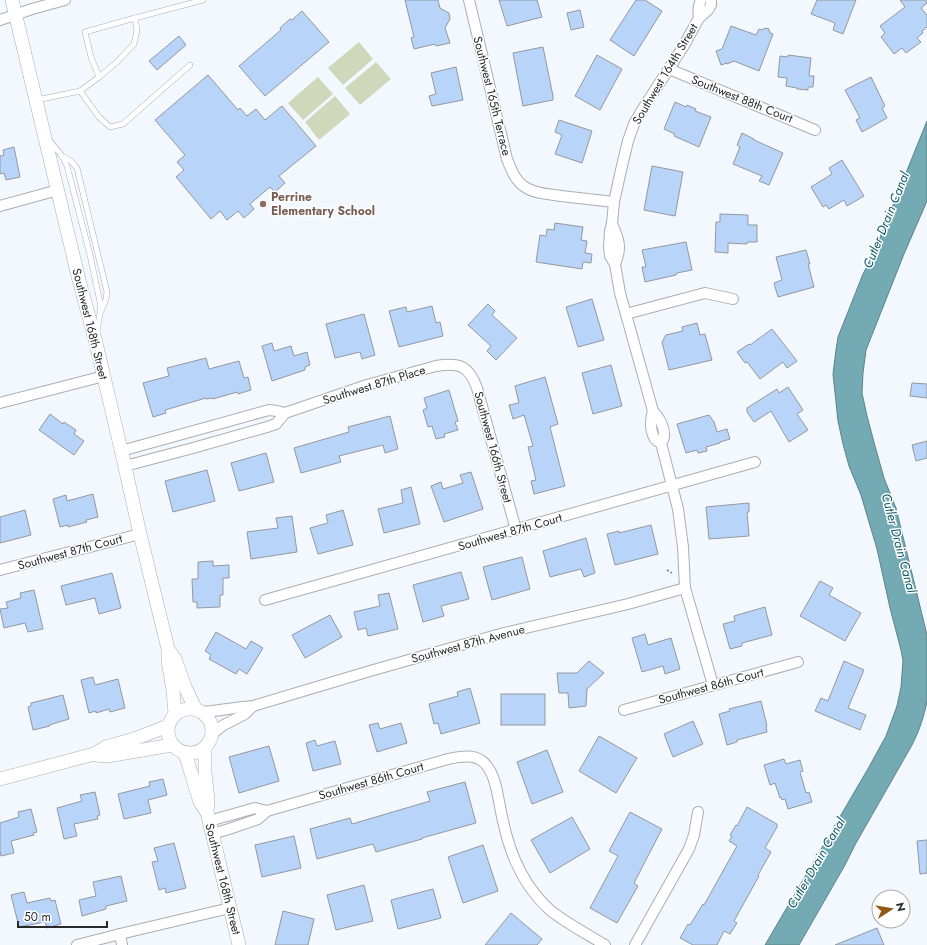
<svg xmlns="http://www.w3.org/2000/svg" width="927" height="945" viewBox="0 0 927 945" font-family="Jost,sans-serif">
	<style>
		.green { fill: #cfd8bb }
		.water { fill: #73aab4; stroke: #5c838b }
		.building { fill: #b8d5f9; stroke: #94989e }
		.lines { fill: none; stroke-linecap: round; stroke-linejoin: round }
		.service-casing { stroke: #aaaeb4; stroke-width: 6 }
		.minor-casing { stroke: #aaaeb4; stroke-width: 12 }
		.tertiary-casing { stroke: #aaaeb4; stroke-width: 14 }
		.path { stroke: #8a8d91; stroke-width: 2; stroke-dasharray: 2 2; stroke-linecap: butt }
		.service { stroke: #fff; stroke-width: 5 }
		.minor { stroke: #fff; stroke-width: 10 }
		.tertiary { stroke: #fff; stroke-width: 13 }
		.education-dot { fill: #8d6e63; stroke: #fff; stroke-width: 1.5 }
		.labels { text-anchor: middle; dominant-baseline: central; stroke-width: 3; stroke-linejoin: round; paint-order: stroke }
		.street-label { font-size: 12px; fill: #27292b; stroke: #fff }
		.education-label { font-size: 12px; font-weight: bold; fill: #785e54; stroke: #fff; text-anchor: start }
		.water-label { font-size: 13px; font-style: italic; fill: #0f5c68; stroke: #fff }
	</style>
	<rect width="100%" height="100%" fill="#f3f8fe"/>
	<g class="green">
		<polygon points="359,42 373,59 343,85 328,68"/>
		<polygon points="376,62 391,79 360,105 345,88"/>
		<polygon points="318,77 333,94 303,120 288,103"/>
		<polygon points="335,96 350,114 319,140 305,122"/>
	</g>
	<path class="water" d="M 927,121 L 927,201 L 904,254 L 866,350 L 863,373 L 862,393 L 867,416 L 875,446 L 884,478 L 896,508 L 927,635 L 927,701 C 924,717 919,731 912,745 L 856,843 L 845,865 L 799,945 L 765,945 L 869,767 L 886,736 L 897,706 L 901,687 L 903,661 L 901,650 L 890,608 L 877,549 L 861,495 L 849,466 L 843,444 L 838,421 L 833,374 L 836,350 L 838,337 L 863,274 L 874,252 Z"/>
	<g class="building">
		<polygon points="405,0 438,0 440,8 449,13 450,19 445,28 450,43 436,46 435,44 414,49 411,38 414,37"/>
		<polygon points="499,0 537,0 542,17 507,26"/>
		<polygon points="636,0 645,0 662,11 634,56 610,40"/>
		<polygon points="817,0 856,0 843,34 833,30 835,23 811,14"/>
		<polygon points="900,0 927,0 927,3 921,8 927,15 927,27 922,31 923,33 917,38 921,42 906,53 902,48 894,54 881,37 885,33 880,26 905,7"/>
		<polygon points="580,10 584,27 571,30 567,13"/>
		<polygon points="302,11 329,42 265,96 239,66 281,30 280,28 290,19 292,20"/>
		<polygon points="731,26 756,35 759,29 762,30 765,28 769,29 770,33 773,34 759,71 734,61 727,64 727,63 721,65 716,51 722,49"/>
		<polygon points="179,36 186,45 157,70 149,61"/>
		<polygon points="543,47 553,96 553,100 523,106 513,53"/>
		<polygon points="597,55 622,69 600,110 575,96"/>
		<polygon points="788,55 811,58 809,76 814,76 813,87 808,87 808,90 797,89 797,88 786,86 787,78 778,77 780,56 788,57"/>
		<polygon points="456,67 463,100 432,106 429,96 436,94 431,73"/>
		<polygon points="208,75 238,110 240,108 247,116 256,109 265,120 282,106 316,146 279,176 285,183 275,192 270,187 250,204 254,209 244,218 238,211 227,220 220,211 211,219 176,177 184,170 177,162 185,155 155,120"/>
		<polygon points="871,77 885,106 882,108 887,118 862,132 856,120 860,118 845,90"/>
		<polygon points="675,102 686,107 687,105 696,109 695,111 711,117 699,147 674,136 675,134 664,129"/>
		<polygon points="559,120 592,131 582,163 555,154 562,135 555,132"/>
		<polygon points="742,133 754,139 754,140 783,153 769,185 759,181 762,176 733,164 740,147 737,145"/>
		<polygon points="14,147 20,177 6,180 4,173 0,174 0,156 4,155 3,150"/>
		<polygon points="842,160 864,196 847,206 844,200 829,209 826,205 823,207 811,187 832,174 829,168"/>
		<polygon points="652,166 683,172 675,216 644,210"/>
		<polygon points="720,214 748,215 748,225 757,225 757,242 747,242 747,244 728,243 728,253 715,252 716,222 720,222"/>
		<polygon points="555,223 583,227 581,240 587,241 585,253 592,254 591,263 583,262 582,269 536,262 540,235 546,236 547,229 554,230"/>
		<polygon points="686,242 692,270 677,273 676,275 645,282 642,267 646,267 642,250"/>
		<polygon points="806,250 810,264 808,264 814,287 778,297 774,283 782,280 776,257"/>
		<polygon points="592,299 604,340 578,347 566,307"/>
		<polygon points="488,304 495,311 492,315 517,338 496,360 487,351 491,346 468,325"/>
		<polygon points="432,306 436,323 440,322 443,336 399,347 389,311 406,307 407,312"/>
		<polygon points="364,314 375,355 362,359 360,352 335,358 326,324"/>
		<polygon points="697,323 700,335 705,334 712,360 669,370 662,342 666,335 683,331 682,327"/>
		<polygon points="772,329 797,361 787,368 783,362 760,379 747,362 745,363 737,352 749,344 750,345"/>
		<polygon points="272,343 274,351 291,346 294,356 307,352 310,365 305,367 305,370 272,381 262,346"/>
		<polygon points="206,358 209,369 239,361 244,378 248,377 251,390 238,394 237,392 213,399 213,398 206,399 206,398 165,410 166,413 153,417 143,383 169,376 167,368"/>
		<polygon points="611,365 622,406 593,414 582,373"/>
		<polygon points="545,377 558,424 550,427 565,486 534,494 531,481 536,480 528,447 533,446 524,415 513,419 509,405 519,403 515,386"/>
		<polygon points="912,383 927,384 927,398 910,396"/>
		<polygon points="788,387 803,410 797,414 808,430 789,442 771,411 754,422 747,412 747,408 777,389 779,393"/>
		<polygon points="449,390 458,421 455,422 458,430 444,434 445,437 436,439 432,426 428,427 423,410 427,408 424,398"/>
		<polygon points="50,414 63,424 64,422 76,430 74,434 84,441 74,455 39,430"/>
		<polygon points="709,415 714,422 717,432 727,429 730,439 720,442 720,443 706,447 707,451 698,453 697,450 686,453 677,424"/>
		<polygon points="390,416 398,449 385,453 383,445 339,456 341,462 301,473 294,448 349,432 348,427"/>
		<polygon points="927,441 927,458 916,461 912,445"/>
		<polygon points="266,453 274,482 239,491 231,463"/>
		<polygon points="207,470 215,501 173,512 165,481"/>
		<polygon points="471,472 483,509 444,522 431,486 441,482 443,489 463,483 460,475"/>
		<polygon points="411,487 420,524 384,533 378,509 403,503 401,490"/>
		<polygon points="93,494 98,517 86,520 87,522 68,527 68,525 60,527 53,499 66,495 67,501"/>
		<polygon points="749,503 749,512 747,512 749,536 709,539 706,507"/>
		<polygon points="25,510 31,535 0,543 0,517"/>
		<polygon points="343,510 353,545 318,554 310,528 328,523 326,515"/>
		<polygon points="292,516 297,552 251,559 247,532 278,528 276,518"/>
		<polygon points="651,525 658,554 615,565 607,534 619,531 619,533"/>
		<polygon points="586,538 595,573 584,577 581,569 550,577 543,551"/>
		<polygon points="522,557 530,589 492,600 483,567"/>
		<polygon points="213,561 213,566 229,565 229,578 223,578 223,595 220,595 220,607 197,608 197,602 193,602 192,579 198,579 198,562"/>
		<polygon points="461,572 469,599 441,606 444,616 423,622 413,585"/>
		<polygon points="112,573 121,608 99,614 95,598 66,605 61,586"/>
		<polygon points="820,581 833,588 829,595 861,613 845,641 800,616"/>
		<polygon points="34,590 43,629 28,632 25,623 4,628 0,609 8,608 6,602 21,598 20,593"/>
		<polygon points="389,593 398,629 368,636 366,628 358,630 354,612 380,606 378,595"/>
		<polygon points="765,607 772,635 742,643 742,646 730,649 723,624 735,621 734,616"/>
		<polygon points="330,615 342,637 305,658 292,635"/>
		<polygon points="216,632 246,649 251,641 263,648 247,674 239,669 236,674 209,659 211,655 205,651"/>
		<polygon points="645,634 648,645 671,638 680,669 665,674 663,666 642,672 632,638"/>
		<polygon points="589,661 604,673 587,689 586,706 569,708 568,693 559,693 557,673 577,673"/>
		<polygon points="844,661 864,670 848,708 866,715 860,730 815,711 821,698 828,701"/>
		<polygon points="93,677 95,685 118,679 125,708 110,712 109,709 96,713 96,711 89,713 81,680"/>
		<polygon points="470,688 480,723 441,734 438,723 434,724 429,704 458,696 457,692"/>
		<rect x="501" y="694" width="44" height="31"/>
		<polygon points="63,695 69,719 49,725 50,726 33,730 28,707 31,706 31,703"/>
		<polygon points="761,701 767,726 766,726 767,732 737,740 737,742 727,745 719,714 730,711 729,709"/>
		<polygon points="693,721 703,744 673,757 664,734"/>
		<polygon points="378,723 380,729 401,723 407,743 377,752 369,725"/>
		<polygon points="599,736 637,758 616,793 579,771"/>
		<polygon points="315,740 317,746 335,741 341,764 313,771 306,743"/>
		<polygon points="269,746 279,781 239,793 229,757"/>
		<polygon points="547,750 563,792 532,804 517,762"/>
		<polygon points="784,759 786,764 800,760 803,771 800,772 806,793 809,792 812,802 788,809 785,799 782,800 781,797 780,798 775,783 770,785 764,765"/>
		<polygon points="163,779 167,795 148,800 151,813 124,819 118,794 150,786 149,782"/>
		<polygon points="465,782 476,823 422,838 422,839 376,852 373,844 317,859 310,829 350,818 352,824 430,801 427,792"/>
		<polygon points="95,792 100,815 97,816 98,819 74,824 77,836 64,839 57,808 82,801 80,795"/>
		<polygon points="747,807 777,824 777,827 765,848 771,852 758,875 759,876 734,921 737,923 730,934 724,931 717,945 693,945 680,938 688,924 690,925 703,904 704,905 737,846 729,841 732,836 730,835 736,825 737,826"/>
		<polygon points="31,809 37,832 33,833 34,835 11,841 14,853 1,856 0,851 0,823 19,817 18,812"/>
		<polygon points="630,812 662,829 634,883 638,886 617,923 590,908 618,856 609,851"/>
		<polygon points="572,817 590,849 550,873 531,840"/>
		<polygon points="294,836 301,868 262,877 255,845"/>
		<polygon points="927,840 927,873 920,874 917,841"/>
		<polygon points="174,843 186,888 166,893 165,888 159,890 152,862 158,861 154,848"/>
		<polygon points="483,845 498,891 463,903 448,857"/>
		<polygon points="121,876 127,901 106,906 106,909 82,916 79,900 96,896 93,882"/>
		<polygon points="364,885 373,921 336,930 327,895"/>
		<polygon points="433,889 441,918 398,929 391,900"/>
		<polygon points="24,892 27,903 50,898 51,901 55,900 61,924 47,928 45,922 19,927 11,895"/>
		<polygon points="283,911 314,919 308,945 275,945"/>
		<polygon points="511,913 542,939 537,945 485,945"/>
		<polygon points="877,928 884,945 835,945"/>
	</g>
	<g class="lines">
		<defs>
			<g id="service">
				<polyline points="99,77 91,57 85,32 135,18"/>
				<polyline points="80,91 99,117 110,127 123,124 190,65"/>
				<polyline points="37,100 80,91 99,77 117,62 134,44 137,30 135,18 203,0"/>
				<polyline points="49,140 62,156 67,166 90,255 100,302 100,313 97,332"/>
				<polyline points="62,156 71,161 77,168 107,292 106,299 101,311"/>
			</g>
			<g id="minor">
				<path d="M 469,0 L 507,159 C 511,169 515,181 525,187 C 535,194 549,194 561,196 C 579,198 596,200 614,202"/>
				<path d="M 711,0 L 711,5 L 708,10 L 699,18 L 683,47 L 642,110 L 634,124 L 628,141 L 621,170 L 614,202 L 612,224 L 610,231 L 609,247 L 610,256 L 615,264 L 620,293 L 653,411 C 659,417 665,427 664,437 C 664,439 662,441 661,443 L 678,509 L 683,547 L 685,588 L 713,685"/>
				<path d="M 699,18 C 698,12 698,6 701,0"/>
				<polyline points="0,20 32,9 65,0"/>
				<polyline points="669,69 815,130"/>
				<polyline points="0,206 58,190"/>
				<path d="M 612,224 C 619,239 622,248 615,264"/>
				<polyline points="626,314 705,293 733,299"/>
				<polyline points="0,403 104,376"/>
				<path d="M 653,411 C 650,421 649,439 661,443"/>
				<polyline points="121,451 269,410 277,411 285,413"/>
				<path d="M 125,466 L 193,448 L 267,427 L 276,424 L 285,413 L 367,385 L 436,366 C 460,362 469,366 477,388 L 516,530"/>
				<polyline points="0,570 140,534"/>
				<polyline points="265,600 755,462"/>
				<polyline points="624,710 798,662"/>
				<path d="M 202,712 C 219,711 236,707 253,706 L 370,671 L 504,633 L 628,604 L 685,588"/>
				<polyline points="212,734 222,726 245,714 253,706"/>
				<polyline points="209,821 255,808 267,811"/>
				<path d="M 212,834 L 229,829 L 258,819 L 267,811 L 448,759 C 461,756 478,753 487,766 C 497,778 499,806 503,821 C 510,855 525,888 551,911 C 568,924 587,934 605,945"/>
				<polyline points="120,934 122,945"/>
				<polyline points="77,945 120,934 230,908"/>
				<polyline points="635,945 689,849 694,835 698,812"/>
			</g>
			<g id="tertiary">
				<polyline points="12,0 79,280 96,343 123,458 140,534 168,649 168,661 173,690 175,714"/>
				<polyline points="170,652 175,659 185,687 196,710"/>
				<circle cx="190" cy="731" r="22"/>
				<polyline points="205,748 205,773 208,800 207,812 239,945"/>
				<polyline points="185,753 200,802 206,811"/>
				<polyline points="96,755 107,756 172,745"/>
				<polyline points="0,779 94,754 106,747 134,739 168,726"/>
			</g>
		</defs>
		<use href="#service" class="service-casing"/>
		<use href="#minor" class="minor-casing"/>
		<use href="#tertiary" class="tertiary-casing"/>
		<polyline class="path" points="667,570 672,573"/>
		<use href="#service" class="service"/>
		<use href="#minor" class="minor"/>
		<use href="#tertiary" class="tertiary"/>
	</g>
	<circle class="education-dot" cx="263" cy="204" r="4"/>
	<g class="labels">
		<g class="street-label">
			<text transform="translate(665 74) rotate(-59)">Southwest 164th Street</text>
			<text transform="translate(492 96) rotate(76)">Southwest 165th Terrace</text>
			<text transform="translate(742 99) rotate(22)">Southwest 88th Court</text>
			<text transform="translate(90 324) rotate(76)">Southwest 168th Street</text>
			<text transform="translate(374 385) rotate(-17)">Southwest 87th Place</text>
			<text transform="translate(493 447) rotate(75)">Southwest 166th Street</text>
			<text transform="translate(510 532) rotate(-16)">Southwest 87th Court</text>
			<text transform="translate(70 552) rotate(-15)">Southwest 87th Court</text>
			<text transform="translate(468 644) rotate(-15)">Southwest 87th Avenue</text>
			<text transform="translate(711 686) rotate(-15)">Southwest 86th Court</text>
			<text transform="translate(371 781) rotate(-16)">Southwest 86th Court</text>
			<text transform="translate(223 879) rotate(76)">Southwest 168th Street</text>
		</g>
		<g class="education-label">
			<text x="271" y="197">Perrine<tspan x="271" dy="14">Elementary School</tspan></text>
		</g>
		<g class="water-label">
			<text transform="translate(886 220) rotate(-68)">Cutler Drain Canal</text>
			<text transform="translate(899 543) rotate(75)">Cutler Drain Canal</text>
			<text transform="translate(816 863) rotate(-60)">Cutler Drain Canal</text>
		</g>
	</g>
	<g transform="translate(891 909) rotate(78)"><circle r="19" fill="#ffffff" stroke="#a9a9aa"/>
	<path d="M0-3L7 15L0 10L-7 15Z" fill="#925915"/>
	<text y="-6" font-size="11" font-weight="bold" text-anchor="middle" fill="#27292b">N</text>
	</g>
	<path d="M18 921v6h89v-6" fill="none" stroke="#27292b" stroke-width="2"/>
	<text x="24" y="921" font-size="12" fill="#27292b" stroke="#ffffff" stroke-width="3" paint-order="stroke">50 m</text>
</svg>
